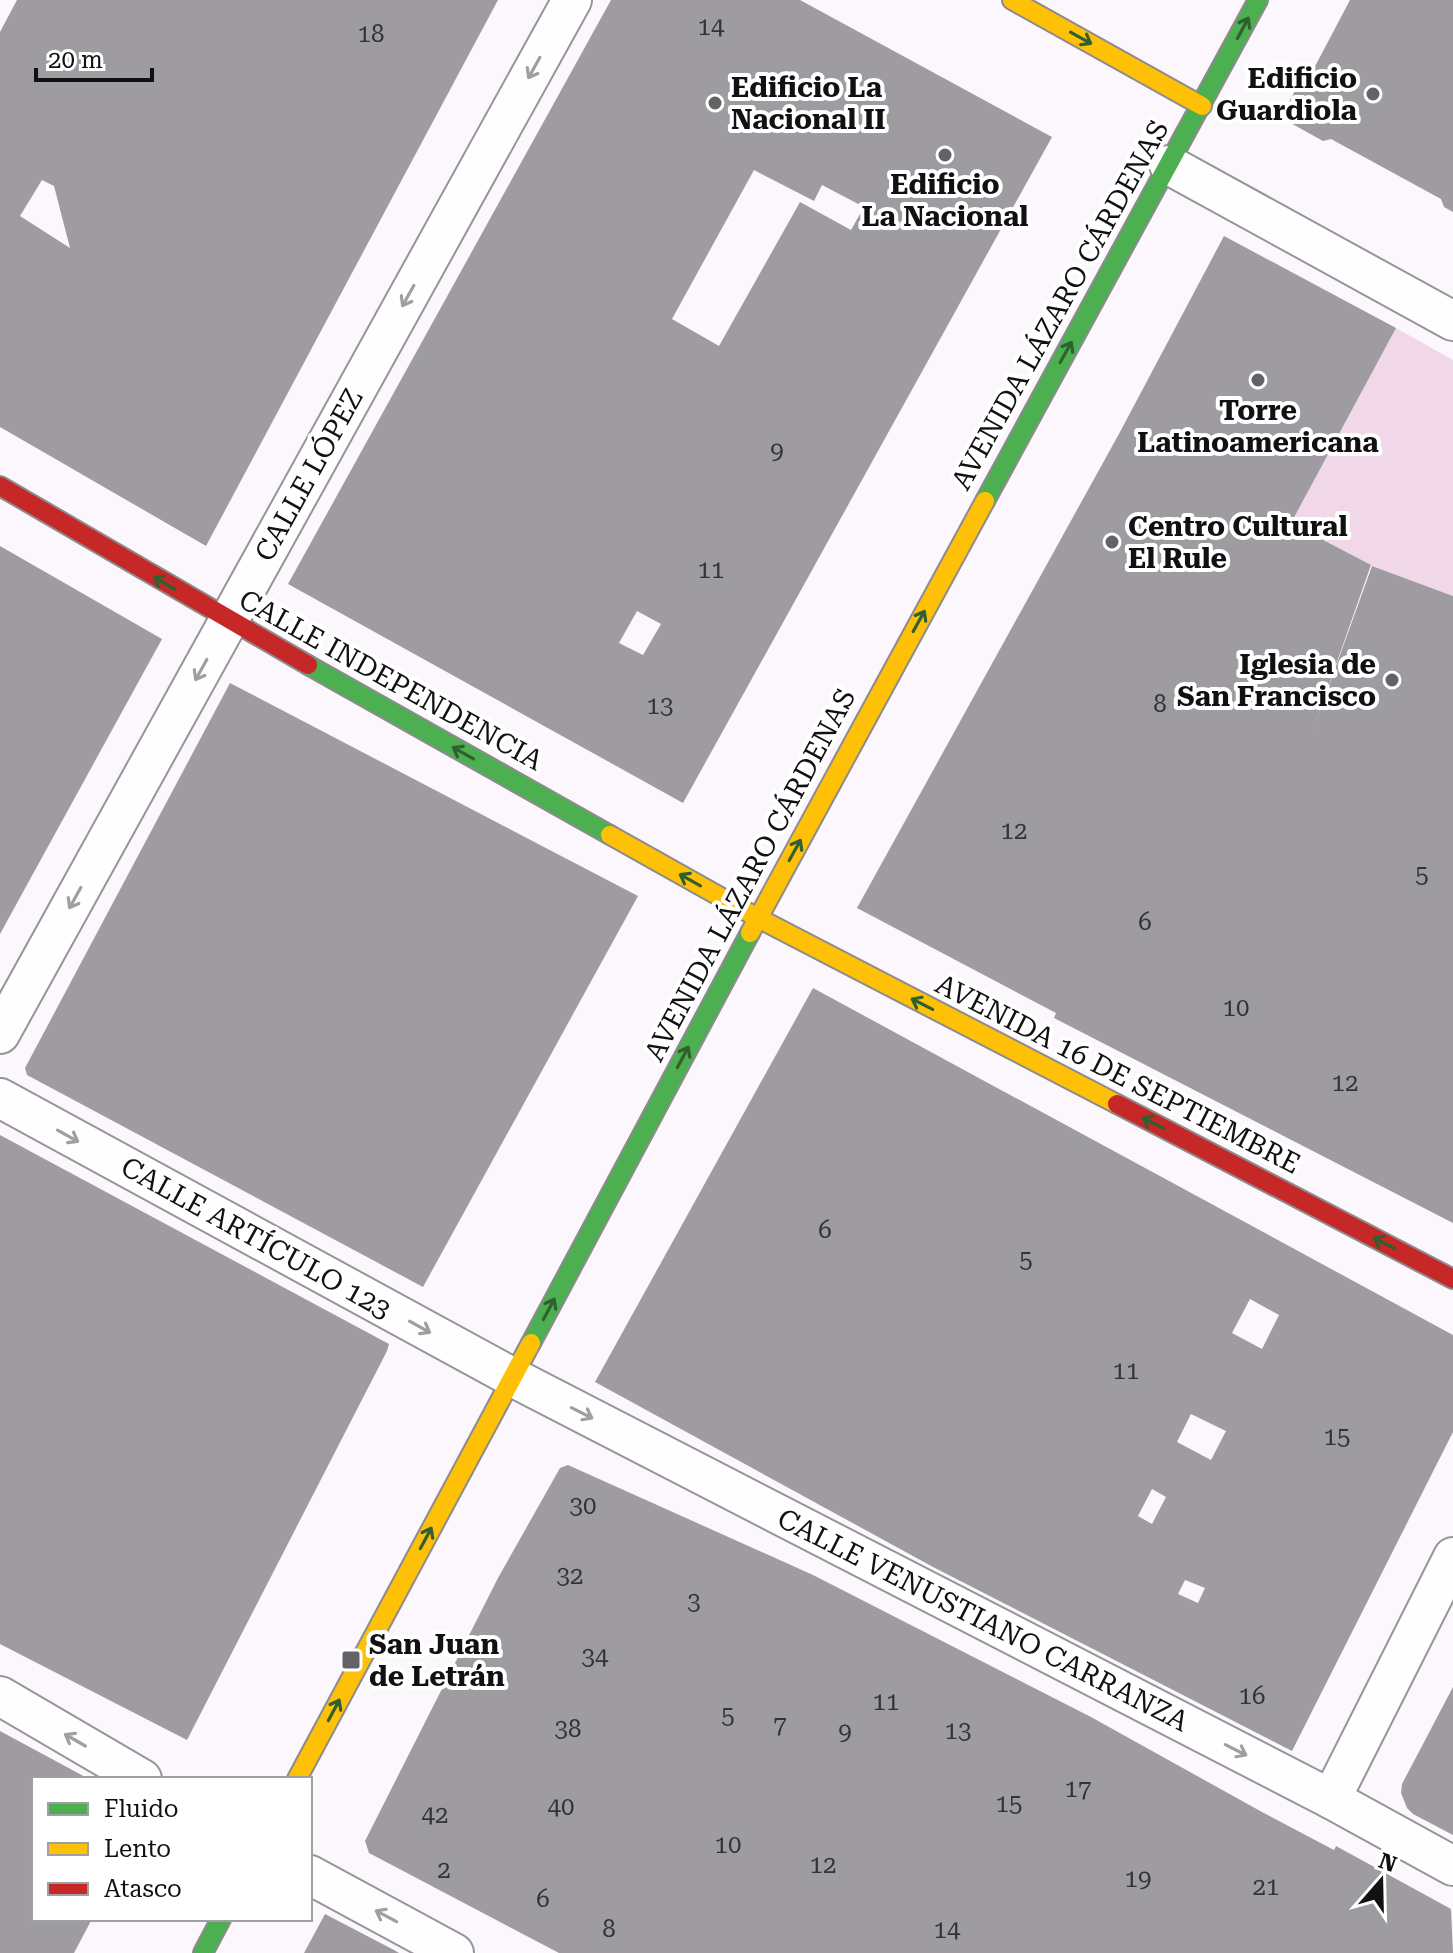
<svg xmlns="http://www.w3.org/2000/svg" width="1453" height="1953" viewBox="0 0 1453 1953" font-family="'Roboto Serif',serif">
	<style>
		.green { fill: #f1d8e9 }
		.building { fill: #9e9ca1; fill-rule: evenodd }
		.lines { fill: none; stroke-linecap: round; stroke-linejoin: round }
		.street-casing { stroke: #969597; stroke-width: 42 }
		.fast-casing { stroke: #8d8b8e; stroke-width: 22 }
		.slow-casing { stroke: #8d8b8e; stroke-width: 22 }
		.jam-casing { stroke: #8d8b8e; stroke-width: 22 }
		.street { stroke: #fefeff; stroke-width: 38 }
		.fast { stroke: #4caf50; stroke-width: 18 }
		.slow { stroke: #ffc107; stroke-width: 18 }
		.jam { stroke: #c62828; stroke-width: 18 }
		.oneway { stroke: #2e6030 }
		.oneway2 { stroke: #9f9fa0 }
		.poi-dot { fill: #636264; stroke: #fff; stroke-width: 3 }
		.labels { text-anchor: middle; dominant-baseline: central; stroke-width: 8; stroke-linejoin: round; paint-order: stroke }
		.number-label { font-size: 24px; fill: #343435 }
		.poi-label { font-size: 28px; font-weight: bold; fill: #111; stroke: #fff; text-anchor: start }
		.street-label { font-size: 28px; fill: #111; stroke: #fff }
	</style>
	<rect width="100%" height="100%" fill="#fbf7fd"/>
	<polygon class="green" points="1396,328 1453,360 1453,596 1372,566 1291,522"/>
	<g class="building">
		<path d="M 17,0 L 498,0 L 206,546 L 0,427 L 0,32 ZM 42,180 L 54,186 L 70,248 L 20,216 Z"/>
		<path d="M 611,0 L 800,0 L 1052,137 L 683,803 L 288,584 ZM 754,170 L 814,201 L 822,185 L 864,207 L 851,230 L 800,202 L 719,346 L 672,319 ZM 637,611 L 661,624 L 643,655 L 619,643 Z"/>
		<polygon points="1350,0 1453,0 1453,212 1444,207 1441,199 1331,139 1323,141 1287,121 1284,112 1302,77 1311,74"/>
		<polygon points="1224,236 1396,328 1291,523 1371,565 1313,730 1372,566 1453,596 1453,1223 1054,1018 1056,1013 857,908 1120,432"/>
		<polygon points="0,546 162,639 0,934"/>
		<polygon points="230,683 638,896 423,1287 27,1075 25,1068"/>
		<path d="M 813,988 L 1453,1335 L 1453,1432 L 1292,1751 L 933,1567 L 595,1382 ZM 1250,1299 L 1279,1315 L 1262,1349 L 1232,1333 ZM 1191,1414 L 1226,1431 L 1211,1460 L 1177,1442 ZM 1152,1489 L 1166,1497 L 1152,1524 L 1138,1516 ZM 1185,1580 L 1205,1588 L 1198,1603 L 1178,1594 Z"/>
		<polygon points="0,1135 389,1344 387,1351 187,1740 0,1644"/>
		<polygon points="568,1465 813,1575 1091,1717 1262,1812 1334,1850 1336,1846 1451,1909 1453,1953 559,1953 369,1853 365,1841 498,1578 560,1468"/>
		<polygon points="1453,1687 1453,1835 1413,1814 1407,1808 1401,1793 1402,1784"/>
		<polygon points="0,1731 89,1779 34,1779 34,1919 92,1919 74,1953 0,1953"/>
		<polygon points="325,1914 394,1950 399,1953 304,1953"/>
	</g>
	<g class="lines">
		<defs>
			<g id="street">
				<polyline points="1169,165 1453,321"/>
				<polyline points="0,1034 572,0"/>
				<polyline points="0,1098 512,1377 1331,1799 1453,1866"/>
				<polyline points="0,1696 142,1779"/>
				<polyline points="1331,1799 1453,1557"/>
				<polyline points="310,1875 454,1953"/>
			</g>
			<g id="fast">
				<polyline points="985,501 1258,0"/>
				<polyline points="308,665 610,835"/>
				<polyline points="531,1343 750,933"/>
				<polyline points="203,1953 221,1919"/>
			</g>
			<g id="slow">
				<polyline points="1012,0 1202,106"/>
				<polyline points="610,835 758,918 1117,1104"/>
				<polyline points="750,933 985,501"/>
				<polyline points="297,1779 531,1343"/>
			</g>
			<g id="jam">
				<polyline points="0,486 308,665"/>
				<polyline points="1117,1104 1453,1279"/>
			</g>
		</defs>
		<use href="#street" class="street-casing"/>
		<use href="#fast" class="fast-casing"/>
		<use href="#slow" class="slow-casing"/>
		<use href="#jam" class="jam-casing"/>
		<use href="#street" class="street"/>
		<use href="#fast" class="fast"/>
		<use href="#slow" class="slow"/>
		<use href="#jam" class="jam"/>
	</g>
	<defs><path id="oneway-shaft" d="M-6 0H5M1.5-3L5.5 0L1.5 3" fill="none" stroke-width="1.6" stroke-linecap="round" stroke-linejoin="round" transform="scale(2)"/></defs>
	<g class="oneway">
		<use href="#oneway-shaft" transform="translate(1243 28) rotate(-62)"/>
		<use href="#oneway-shaft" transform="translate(1081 38) rotate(29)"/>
		<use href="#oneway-shaft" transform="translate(1066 352) rotate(-61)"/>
		<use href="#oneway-shaft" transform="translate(164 583) rotate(-150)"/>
		<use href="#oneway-shaft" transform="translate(919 621) rotate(-61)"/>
		<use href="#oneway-shaft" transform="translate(463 753) rotate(-151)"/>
		<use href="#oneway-shaft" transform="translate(795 850) rotate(-61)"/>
		<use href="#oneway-shaft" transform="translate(690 880) rotate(-151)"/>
		<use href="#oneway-shaft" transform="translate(922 1004) rotate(-153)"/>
		<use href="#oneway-shaft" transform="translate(683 1057) rotate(-62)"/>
		<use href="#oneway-shaft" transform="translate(1153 1123) rotate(-153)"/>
		<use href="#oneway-shaft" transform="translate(1384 1243) rotate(-153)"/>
		<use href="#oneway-shaft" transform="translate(549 1309) rotate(-62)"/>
		<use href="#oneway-shaft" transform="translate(426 1538) rotate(-62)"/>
		<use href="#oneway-shaft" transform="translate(334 1710) rotate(-62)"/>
	</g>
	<g class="oneway2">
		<use href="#oneway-shaft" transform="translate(534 68) rotate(119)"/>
		<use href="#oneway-shaft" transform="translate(408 296) rotate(119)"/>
		<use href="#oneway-shaft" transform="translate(201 670) rotate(119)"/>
		<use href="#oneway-shaft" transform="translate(75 898) rotate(119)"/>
		<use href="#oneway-shaft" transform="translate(68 1136) rotate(29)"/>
		<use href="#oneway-shaft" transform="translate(420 1327) rotate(29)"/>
		<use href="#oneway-shaft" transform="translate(582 1413) rotate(27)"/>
		<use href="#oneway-shaft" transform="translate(75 1740) rotate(-150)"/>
		<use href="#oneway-shaft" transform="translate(1236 1750) rotate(27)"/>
		<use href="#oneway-shaft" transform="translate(386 1916) rotate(-152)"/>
	</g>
	<g class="poi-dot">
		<circle cx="1373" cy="94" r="8"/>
		<circle cx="715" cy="103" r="8"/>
		<circle cx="945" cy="155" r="8"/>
		<circle cx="1258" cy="380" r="8"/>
		<circle cx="1112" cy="542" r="8"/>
		<circle cx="1392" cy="680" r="8"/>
		<rect x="341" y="1650" width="20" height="20" rx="4"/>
	</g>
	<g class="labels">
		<g class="number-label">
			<text x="711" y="27">14</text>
			<text x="371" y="34">18</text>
			<text x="777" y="451">9</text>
			<text x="711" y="570">11</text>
			<text x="1160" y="704">8</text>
			<text x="660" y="706">13</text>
			<text x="1014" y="831">12</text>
			<text x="1422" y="875">5</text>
			<text x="1145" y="922">6</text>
			<text x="1236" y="1008">10</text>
			<text x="1345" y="1083">12</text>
			<text x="825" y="1230">6</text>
			<text x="1026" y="1260">5</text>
			<text x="1126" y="1371">11</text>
			<text x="1337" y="1437">15</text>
			<text x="583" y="1506">30</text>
			<text x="570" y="1576">32</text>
			<text x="694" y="1602">3</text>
			<text x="595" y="1657">34</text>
			<text x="1252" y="1696">16</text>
			<text x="886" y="1702">11</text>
			<text x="728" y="1716">5</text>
			<text x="780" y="1725">7</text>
			<text x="568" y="1729">38</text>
			<text x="958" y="1731">13</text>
			<text x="845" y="1732">9</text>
			<text x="1078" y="1789">17</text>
			<text x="1009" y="1804">15</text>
			<text x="561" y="1807">40</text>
			<text x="435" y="1815">42</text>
			<text x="728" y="1845">10</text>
			<text x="823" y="1865">12</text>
			<text x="444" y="1870">2</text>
			<text x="1138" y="1879">19</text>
			<text x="1266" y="1887">21</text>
			<text x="543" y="1899">6</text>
			<text x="609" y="1929">8</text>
			<text x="947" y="1930">14</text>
		</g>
		<g class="poi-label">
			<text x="1357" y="78" text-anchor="end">Edificio<tspan x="1357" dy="32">Guardiola</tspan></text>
			<text x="731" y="87">Edificio La<tspan x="731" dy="32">Nacional II</tspan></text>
			<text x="945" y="184" text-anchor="middle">Edificio<tspan x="945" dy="32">La Nacional</tspan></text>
			<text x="1258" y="410" text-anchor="middle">Torre<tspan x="1258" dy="32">Latinoamericana</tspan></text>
			<text x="1128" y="526">Centro Cultural<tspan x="1128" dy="32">El Rule</tspan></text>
			<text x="1376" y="664" text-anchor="end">Iglesia de<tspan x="1376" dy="32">San Francisco</tspan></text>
			<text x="369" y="1644">San Juan<tspan x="369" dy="32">de Letrán</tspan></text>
		</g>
		<g class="street-label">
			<text transform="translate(1060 305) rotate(-61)">AVENIDA LÁZARO CÁRDENAS</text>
			<text transform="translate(309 475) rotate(-61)">CALLE LÓPEZ</text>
			<text transform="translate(391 680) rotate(29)">CALLE INDEPENDENCIA</text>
			<text transform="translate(750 875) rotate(-62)">AVENIDA LÁZARO CÁRDENAS</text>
			<text transform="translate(1118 1074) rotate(27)">AVENIDA 16 DE SEPTIEMBRE</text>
			<text transform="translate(256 1238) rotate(29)">CALLE ARTÍCULO 123</text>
			<text transform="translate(983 1620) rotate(27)">CALLE VENUSTIANO CARRANZA</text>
		</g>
	</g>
	<rect x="32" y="1777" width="280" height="144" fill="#ffffff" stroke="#a0a0a0" stroke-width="2"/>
	<rect x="48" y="1803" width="40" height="12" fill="#4caf50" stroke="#a0a0a0" stroke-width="2"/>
	<text x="104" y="1817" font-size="24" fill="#111111">Fluido</text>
	<rect x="48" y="1843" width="40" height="12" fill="#ffc107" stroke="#a0a0a0" stroke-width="2"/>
	<text x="104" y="1857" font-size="24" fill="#111111">Lento</text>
	<rect x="48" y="1883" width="40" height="12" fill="#c62828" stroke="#a0a0a0" stroke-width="2"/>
	<text x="104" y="1897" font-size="24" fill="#111111">Atasco</text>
	<g transform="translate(1381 1881) rotate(20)" stroke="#ffffff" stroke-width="6" paint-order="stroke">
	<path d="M0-6L14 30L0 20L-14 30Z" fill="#111111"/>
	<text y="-12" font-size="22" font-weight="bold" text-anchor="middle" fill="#111111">N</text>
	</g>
	<path d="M36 68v12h116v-12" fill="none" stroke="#111111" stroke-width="4"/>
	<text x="48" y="68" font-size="24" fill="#111111" stroke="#ffffff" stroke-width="6" paint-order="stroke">20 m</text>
</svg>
